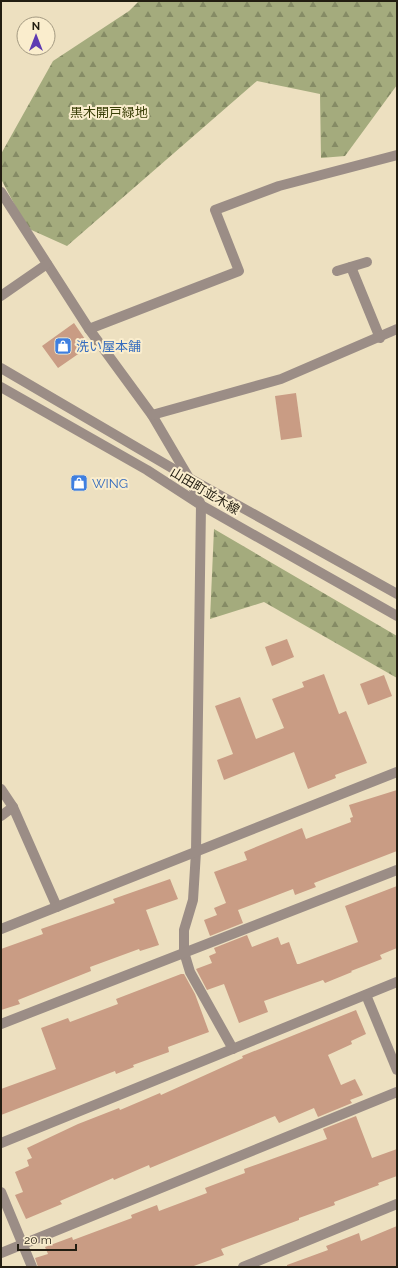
<svg xmlns="http://www.w3.org/2000/svg" width="398" height="1268" viewBox="0 0 398 1268" font-family="Raleway,'Noto Sans JP',sans-serif">
	<style>
		.forest { fill: url(#forest-firs) }
		.building { fill: #c99c84 }
		.lines { fill: none; stroke-linecap: round; stroke-linejoin: round }
		.minor { stroke: #9b8d86; stroke-width: 10 }
		.labels { text-anchor: middle; dominant-baseline: central; stroke-width: 4; stroke-linejoin: round; paint-order: stroke }
		.park-label { font-size: 13px; fill: #3a3f07; stroke: #faedcd }
		.shop-label { font-size: 13px; fill: #366cbe; stroke: #faedcd; text-anchor: start }
		.street-label { font-size: 13px; fill: #221d11; stroke: #faedcd }
	</style>
	<defs>
		<pattern id="forest-firs" width="22" height="20" patternUnits="userSpaceOnUse"><rect width="22" height="20" fill="#a4ab7d"/><path d="M5 1l3.5 6h-7zM16 11l3.5 6h-7z" fill="#858b65"/></pattern>
	</defs>
	<rect width="100%" height="100%" fill="#ede0c0"/>
	<g class="forest">
		<polygon points="139,1 397,1 397,85 345,156 321,158 320,94 257,81 67,246 27,228 1,179 1,154 53,61 129,11"/>
		<polygon points="214,529 397,636 397,678 264,602 210,619"/>
	</g>
	<g class="building">
		<polygon points="74,323 87,342 81,346 84,350 58,368 42,346"/>
		<polygon points="296,393 302,437 281,440 275,396"/>
		<polygon points="287,639 294,657 272,666 265,647"/>
		<polygon points="324,674 339,714 346,711 367,763 335,775 336,778 308,789 294,752 224,780 217,760 233,754 215,706 240,697 256,739 284,728 272,699 304,687 302,682"/>
		<polygon points="384,675 392,696 368,705 360,684"/>
		<polygon points="397,790 397,851 314,883 316,887 295,895 293,889 238,910 243,923 210,936 204,920 217,915 214,908 226,903 214,872 247,860 244,852 302,828 306,839 351,822 350,818 353,817 349,805"/>
		<polygon points="170,879 178,899 146,910 159,945 140,951 139,949 90,967 91,971 18,1000 20,1004 1,1010 1,949 43,934 41,929 115,903 113,899"/>
		<polygon points="397,886 397,948 380,955 382,959 351,971 352,972 325,983 323,980 264,1001 268,1012 239,1023 224,984 207,990 196,969 212,963 209,956 216,953 214,948 247,935 252,947 278,937 281,945 289,942 297,964 299,964 358,942 345,906"/>
		<polygon points="181,974 184,974 195,994 209,1032 168,1047 169,1052 133,1065 134,1067 116,1074 115,1071 1,1115 1,1089 56,1069 41,1028 68,1018 70,1022 118,1004 116,999"/>
		<polygon points="356,1010 366,1034 351,1041 352,1044 328,1055 341,1085 355,1079 363,1095 350,1100 352,1103 318,1117 314,1108 279,1123 275,1116 150,1168 149,1165 114,1180 113,1178 60,1201 62,1204 26,1219 15,1195 23,1192 15,1172 29,1166 27,1160 32,1158 27,1148 78,1124 119,1108 120,1110 160,1093 161,1095 243,1058 242,1056"/>
		<polygon points="356,1116 372,1158 397,1149 397,1176 378,1183 379,1185 334,1202 335,1205 299,1218 299,1220 221,1249 224,1255 191,1267 38,1267 35,1258 48,1254 45,1247 72,1237 73,1240 132,1218 131,1215 157,1205 159,1211 207,1193 205,1188 245,1173 244,1169 327,1139 323,1129"/>
		<polygon points="397,1226 397,1267 287,1267 287,1265 328,1250 326,1246 359,1233 361,1241"/>
	</g>
	<g class="lines">
		<g class="minor">
			<polyline points="1,192 89,329 152,415 189,478 201,505 196,852 193,900 184,930 184,952 190,972 233,1049"/>
			<polyline points="351,267 380,338"/>
			<polyline points="337,271 367,262"/>
			<polyline points="1,296 47,264"/>
			<polyline points="89,329 239,271 215,210 279,186 397,155"/>
			<polyline points="1,368 189,478 397,594"/>
			<polyline points="1,387 147,470 201,505 397,616"/>
			<polyline points="152,415 281,379 397,329"/>
			<polyline points="1,789 13,807 57,907"/>
			<polyline points="1,816 13,807"/>
			<polyline points="1,929 397,772"/>
			<polyline points="366,995 397,1070"/>
			<polyline points="1,1024 397,870"/>
			<polyline points="1,1143 397,982"/>
			<polyline points="1,1192 32,1267"/>
			<polyline points="1,1253 397,1092"/>
			<polyline points="243,1267 397,1204"/>
		</g>
	</g>
	<defs>
		<symbol id="shop-square" viewBox="-11 -11 22 22"><rect x="-9" y="-9" width="18" height="18" rx="4" fill="#3f7fe0" stroke="#faedcd"/><path d="M-5-2.5h2.3a2.7 3.5 0 0 1 5.4 0H5L5.5 6h-11ZM-1.5-2.5h3a1.5 2.3 0 0 0-3 0Z" fill="#fff"/></symbol>
	</defs>
	<g fill-rule="evenodd">
		<use href="#shop-square" x="53" y="336" width="20" height="20"/>
		<use href="#shop-square" x="69" y="473" width="20" height="20"/>
	</g>
	<g class="labels">
		<g class="park-label">
			<text x="109" y="112">黒木開戸緑地</text>
		</g>
		<g class="shop-label">
			<text x="76" y="346">洗い屋本舗</text>
			<text x="92" y="483">WING</text>
		</g>
		<g class="street-label">
			<text transform="translate(205 491) rotate(31)">山田町並木線</text>
		</g>
	</g>
	<rect width="398" height="1268" fill="none" stroke="#221d11" stroke-width="4"/>
	<g transform="translate(36 36)"><circle r="19" fill="#faedcd" stroke="#a49a82"/>
	<path d="M0-3L7 15L0 10L-7 15Z" fill="#5e3ab2"/>
	<text y="-6" font-size="11" font-weight="bold" text-anchor="middle" fill="#221d11">N</text>
	</g>
	<path d="M18 1244v6h58v-6" fill="none" stroke="#221d11" stroke-width="2"/>
	<text x="24" y="1244" font-size="12" fill="#221d11" stroke="#faedcd" stroke-width="3" paint-order="stroke">20 m</text>
</svg>
